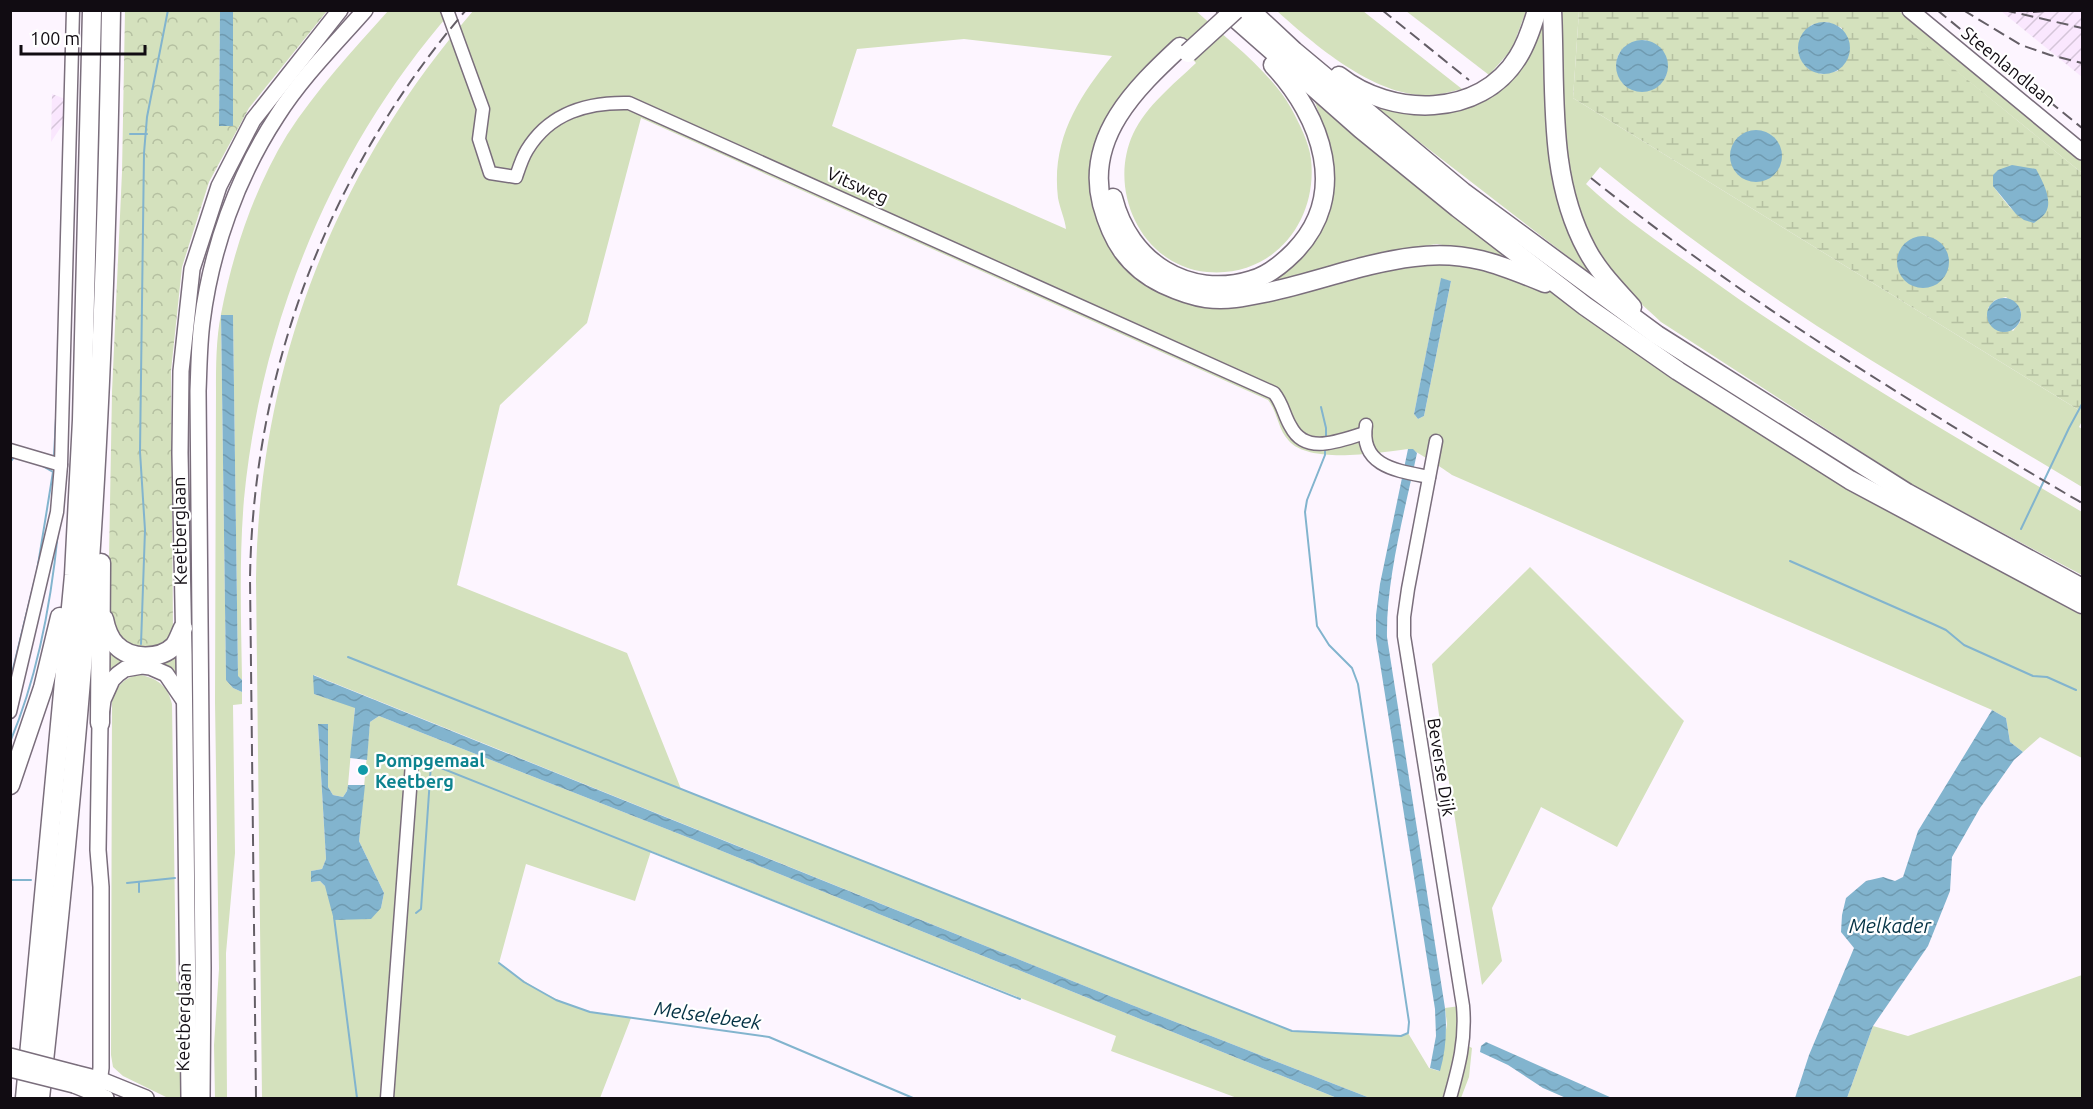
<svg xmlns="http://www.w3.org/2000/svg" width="2093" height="1109" viewBox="0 0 2093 1109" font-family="Ubuntu,sans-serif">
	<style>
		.industrial { fill: url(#industrial-furrows) }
		.green { fill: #d4e1bd; fill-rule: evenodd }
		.forest { fill: url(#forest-crowns) }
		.wetland { fill: url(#wetland-marsh); fill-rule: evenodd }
		.water { fill: url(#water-waves) }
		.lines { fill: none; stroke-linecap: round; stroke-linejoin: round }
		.stream { stroke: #82b4ce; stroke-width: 2 }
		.minor-casing { stroke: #7a6e7c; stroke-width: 15 }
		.major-casing { stroke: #7a6e7c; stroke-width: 18 }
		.highway-casing { stroke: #7a6e7c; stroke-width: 21 }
		.minor { stroke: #fff; stroke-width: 12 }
		.major { stroke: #fff; stroke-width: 15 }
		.highway { stroke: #fff; stroke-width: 18 }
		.rail { stroke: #645e66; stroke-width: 2; stroke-dasharray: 12 6; stroke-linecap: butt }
		.major-bridge-casing { stroke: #7a6e7c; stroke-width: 18; stroke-linecap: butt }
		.highway-bridge-casing { stroke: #7a6e7c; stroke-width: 21; stroke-linecap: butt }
		.major-bridge { stroke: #fff; stroke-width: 15 }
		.highway-bridge { stroke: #fff; stroke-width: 18 }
		.culture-dot { fill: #0f9aa8; stroke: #fff; stroke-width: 2 }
		.labels { text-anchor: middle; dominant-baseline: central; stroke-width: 4.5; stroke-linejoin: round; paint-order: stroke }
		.street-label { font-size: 18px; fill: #110c12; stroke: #fff }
		.culture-label { font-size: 18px; font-weight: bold; fill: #0d838f; stroke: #fff; text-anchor: start }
		.water-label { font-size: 20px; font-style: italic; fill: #053345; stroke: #fff }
	</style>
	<defs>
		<pattern id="industrial-furrows" width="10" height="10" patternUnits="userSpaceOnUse" patternTransform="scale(1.5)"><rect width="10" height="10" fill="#fae7fe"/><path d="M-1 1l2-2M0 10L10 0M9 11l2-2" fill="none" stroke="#d5c5d9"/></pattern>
		<pattern id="forest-crowns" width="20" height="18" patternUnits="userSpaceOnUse" patternTransform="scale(1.5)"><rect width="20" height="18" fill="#d4e1bd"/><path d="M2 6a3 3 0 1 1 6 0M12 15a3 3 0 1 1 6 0" fill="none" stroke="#b5c0a1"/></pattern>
		<pattern id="wetland-marsh" width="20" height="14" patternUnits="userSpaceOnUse" patternTransform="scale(1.5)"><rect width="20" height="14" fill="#d4e1bd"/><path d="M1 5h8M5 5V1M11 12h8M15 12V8" fill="none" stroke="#b5c0a1"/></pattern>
		<pattern id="water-waves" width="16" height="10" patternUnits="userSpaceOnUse" patternTransform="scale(1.5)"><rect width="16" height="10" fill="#82b4ce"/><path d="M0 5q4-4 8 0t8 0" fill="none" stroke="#6f9ab0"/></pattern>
	</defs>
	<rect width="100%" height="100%" fill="#fdf5ff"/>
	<g class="industrial">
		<polygon points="2001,11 2082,11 2082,77"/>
		<polygon points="52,94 68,100 67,118 51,142"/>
	</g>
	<g class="green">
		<path d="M 388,11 L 452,11 C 334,145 261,321 244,499 C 239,559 241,619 242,680 L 238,677 L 233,315 L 221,315 L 226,680 L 233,688 L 242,692 L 242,704 L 233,705 L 235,853 L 226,953 L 227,1098 L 215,1098 L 214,1045 L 219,969 L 215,702 L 216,391 C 216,366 216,339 221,314 C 233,252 254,189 287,135 C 316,90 353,50 388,11 Z"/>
		<path d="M 473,11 L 1196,11 C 1227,39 1270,71 1291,108 C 1299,123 1309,142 1311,159 C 1318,222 1273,278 1207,272 C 1142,266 1107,191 1133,134 C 1147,105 1173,85 1196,63 L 1174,39 L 1175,41 L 1148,67 L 1119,100 L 1092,171 L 1177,297 L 1387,267 L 1466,262 L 1545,289 L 1583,311 L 1846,487 L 2082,614 L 2082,758 L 2040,737 L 2023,752 L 2010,742 L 2006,718 L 1992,710 L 1452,475 C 1447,471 1412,448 1409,449 C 1380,452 1311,465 1289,441 C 1278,430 1278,413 1268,400 L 641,118 L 587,323 L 500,405 L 457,585 L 627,653 L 681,789 L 1292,1031 L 1401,1036 L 1408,1033 L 1429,1068 L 1439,1071 L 1447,1024 L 1445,1008 L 1460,1006 L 1461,1042 L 1472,1048 L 1469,1077 L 1461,1098 L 1370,1098 L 1132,1005 L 314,675 L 314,694 L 355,707 L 348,785 L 347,791 L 343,797 L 333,795 L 328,787 L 328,725 L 318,725 L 326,859 L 322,869 L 311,871 L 312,882 L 320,881 L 325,886 L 381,908 L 384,893 L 359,841 L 370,722 L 379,716 L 692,839 L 1337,1098 L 1237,1098 L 1111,1051 L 1116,1036 L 651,851 L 635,901 L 526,864 L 499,963 C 527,984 555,1002 589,1011 C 602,1015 617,1016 631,1018 L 600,1098 L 262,1098 L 256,579 C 259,366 334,172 473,11 ZM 964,39 L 1112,56 C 1078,98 1051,140 1058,198 C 1060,209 1065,219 1066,229 L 832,126 L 857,49 ZM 1441,279 L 1451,281 L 1424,416 L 1418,419 L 1414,414 Z"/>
		<path d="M 1277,11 L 1363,11 L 1462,89 C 1453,91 1443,94 1434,95 C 1378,100 1316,46 1277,11 Z"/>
		<polygon points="1406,11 1526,11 1512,49 1489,75"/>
		<path d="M 1560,11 L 1579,11 L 1573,98 L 2082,412 L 2082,421 L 2079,427 L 2082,429 L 2082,487 C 1994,434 1904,382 1817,326 C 1742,277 1670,224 1600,167 L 1586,184 C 1620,216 1660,243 1698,270 C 1820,359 1952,435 2082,512 L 2082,575 L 1911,484 L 1661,322 C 1636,299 1611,277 1594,247 C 1555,179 1562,87 1560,11 Z"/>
		<polygon points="1882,11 1899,11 2082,161 2082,173"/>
		<polygon points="1545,12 1553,172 1597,279 1369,103 1423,114 1463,108 1498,88"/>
		<polygon points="1315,102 1505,256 1437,244 1382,252 1260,288 1288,270 1319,234 1335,183 1329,143"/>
		<polygon points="1530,567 1684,721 1617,847 1541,807 1492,908 1502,961 1482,985 1444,751 1432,664"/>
		<polygon points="108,641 177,653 178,683 151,664 109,678"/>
		<path d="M 141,675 C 159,679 168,687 172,704 L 176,981 L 181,985 L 184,1098 L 168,1098 L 123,1076 L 113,1067 L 111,1055 L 112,702 C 116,687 124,676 141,675 Z"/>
		<polygon points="2082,975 2082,1098 1847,1098 1873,1026 1908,1036"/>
	</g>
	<polygon class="forest" points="125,11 220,11 219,125 233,126 233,11 327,11 249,108 209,182 182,267 171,371 173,629 172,637 156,651 120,644 108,615 112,392 122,172"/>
	<path class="wetland" d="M 1882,10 L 2082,173 L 2082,412 L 1573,98 L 1579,11 ZM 1827,22 L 1842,28 L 1838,71 L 1821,74 L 1807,68 L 1811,25 ZM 1645,40 C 1665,49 1668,54 1666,77 L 1624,85 C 1610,60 1616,46 1645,40 ZM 1993,186 L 2035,223 C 2015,218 2005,201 1993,186 ZM 2006,297 L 2021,311 L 2020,322 L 2013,331 L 1988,308 L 1995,300 Z"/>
	<g class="water">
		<polygon points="220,11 233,11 233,126 219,126"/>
		<circle cx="1824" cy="48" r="26"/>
		<circle cx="1642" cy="66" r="26"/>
		<circle cx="1756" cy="156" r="26"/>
		<path d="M 2012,165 L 2036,169 C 2042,180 2053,200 2046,212 C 2044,216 2038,220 2034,223 L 2024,220 L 2016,214 L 1993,186 L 1993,175 L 1998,170 Z"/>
		<circle cx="1923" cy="262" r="26"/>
		<polygon points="1441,278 1451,281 1424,416 1418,419 1414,414"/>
		<circle cx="2004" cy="315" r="17"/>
		<polygon points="221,315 233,315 238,676 242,680 242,692 233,688 226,680"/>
		<path d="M 1408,449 L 1413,449 L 1417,453 C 1405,510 1386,579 1387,637 L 1445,1008 C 1447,1030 1446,1050 1440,1071 L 1430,1068 L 1436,1036 L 1435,1009 L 1376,638 L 1376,615 L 1380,584 Z"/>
		<polygon points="313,675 1132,1005 1370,1098 1337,1098 692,839 379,716 370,722 367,760 350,758 355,708 314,694"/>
		<polygon points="1992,710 2006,718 2010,742 2023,752 2014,760 1980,808 1952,857 1950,891 1928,946 1873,1026 1847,1098 1795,1098 1809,1055 1854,948 1841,932 1842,915 1846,898 1866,881 1883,877 1895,881 1903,877 1918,831"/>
		<polygon points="318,724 328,724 328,787 333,795 343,797 347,791 348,785 365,785 359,841 384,893 381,908 371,919 334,920 325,886 320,881 311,882 311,871 322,869 326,859"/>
		<polygon points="1486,1042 1612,1098 1566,1098 1543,1088 1508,1065 1480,1052 1481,1046"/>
	</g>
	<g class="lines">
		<g class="stream">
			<polyline points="130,134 147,134"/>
			<polyline points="1321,407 1326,428 1326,439"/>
			<polyline points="54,456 57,399"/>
			<polyline points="10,462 15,456"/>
			<polyline points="2021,529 2069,428 2082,404"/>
			<polyline points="1790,561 1933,624 1946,630 1964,645 2033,676 2047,677 2076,690"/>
			<polyline points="141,644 145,530 140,452 144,153 147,117 168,10"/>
			<polyline points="348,657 1292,1031 1401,1036 1408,1033 1409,1022 1358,684 1352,668 1329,645 1317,626 1305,512 1307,500 1325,455 1325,448"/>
			<polyline points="10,681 37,571 53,472 39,464"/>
			<path d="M 10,742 C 38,676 51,604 58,532"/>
			<polyline points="10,880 31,880"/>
			<polyline points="127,883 175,878"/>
			<polyline points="139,883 139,892"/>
			<polyline points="416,913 421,909 431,764 1020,999"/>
			<polyline points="334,917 357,1098"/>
			<polyline points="499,963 524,982 556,1000 590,1012 769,1037 913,1098"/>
		</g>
		<defs>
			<g id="minor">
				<path d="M 447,10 L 483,109 L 479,139 L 490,173 L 516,177 C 519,168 522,158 527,150 C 550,112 588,102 629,103 L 1274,393 C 1283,404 1284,416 1291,427 C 1306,456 1341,440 1365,433"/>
				<path d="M 1366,425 C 1359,467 1399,471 1429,477"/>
				<path d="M 1436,441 L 1408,589 L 1404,617 L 1404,636 L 1463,1006 C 1466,1040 1459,1066 1450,1098"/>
				<polyline points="10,450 61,465"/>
				<polyline points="10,712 57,512 61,465 73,10"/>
				<polyline points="387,1098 412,763"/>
			</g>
			<g id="major">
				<polyline points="1910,10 2082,152"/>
				<polyline points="75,1073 99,1079 146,1098"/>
				<polyline points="74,1085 106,1098"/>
				<polyline points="97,1098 101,1068 101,887 98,850 100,723 103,700 112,680 118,674 125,669 142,666 150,667 166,674 183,699"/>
				<polyline points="189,1098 184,654 180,453 181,371 192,269 219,186 253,120 340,10"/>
				<path d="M 202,1098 L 203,967 L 198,391 C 199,368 199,345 202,322 C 211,250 237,177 277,116 C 301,78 335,44 365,10"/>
			</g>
			<g id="highway">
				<polyline points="1226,10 1361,129 1458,208 1585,306 1678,371 1850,480 2082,604"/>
				<polyline points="1250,10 1294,51 1463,192 1657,335 1907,493 2082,588"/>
				<path d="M 1552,10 C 1556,91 1547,177 1587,250 C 1598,271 1616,289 1632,307"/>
				<path d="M 1180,47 C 1136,88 1085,137 1102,204 C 1112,241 1128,267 1163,284 C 1176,290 1191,296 1206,298 C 1226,301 1245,297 1264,293 C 1314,283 1363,263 1414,257 C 1465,250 1499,264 1545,283"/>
				<path d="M 1339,76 C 1391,117 1480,119 1518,57 C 1527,43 1532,27 1537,10"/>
				<path d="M 1113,198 C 1129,262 1188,300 1252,280 C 1267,276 1283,263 1294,252 C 1350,195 1322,117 1273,65"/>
				<path d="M 104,619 C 106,629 109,638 116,645 C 130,660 160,660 174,646 C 178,641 180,634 183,628"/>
				<polyline points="100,723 101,563"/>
				<polyline points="10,785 43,688 60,617"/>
				<polyline points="25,1098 74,575 82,420 92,10"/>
				<path d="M 40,1098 C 59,924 77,750 89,575 C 102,387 108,199 111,10"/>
			</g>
		</defs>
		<use href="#minor" class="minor-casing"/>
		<use href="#major" class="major-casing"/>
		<use href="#highway" class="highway-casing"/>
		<use href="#minor" class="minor"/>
		<use href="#major" class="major"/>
		<use href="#highway" class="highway"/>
		<g class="rail">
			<polyline points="1382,10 1469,80"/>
			<polyline points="1937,10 2082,128"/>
			<polyline points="1963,10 2021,45 2050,55 2082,63"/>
			<polyline points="2004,10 2082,28"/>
			<polyline points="2033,12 2060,10"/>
			<path d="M 1591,178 C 1745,301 1912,404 2082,503"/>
			<path d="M 256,1098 L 250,579 C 253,369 329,170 466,10"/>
		</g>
		<defs>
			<g id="major-bridge">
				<polyline points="10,1056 75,1073"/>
				<polyline points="10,1069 74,1085"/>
			</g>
			<polyline id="highway-bridge" points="1188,53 1235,10"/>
		</defs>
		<use href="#major-bridge" class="major-bridge-casing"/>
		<use href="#highway-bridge" class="highway-bridge-casing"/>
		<use href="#major-bridge" class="major-bridge"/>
		<use href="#highway-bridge" class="highway-bridge"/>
	</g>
	<circle class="culture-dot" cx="363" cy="770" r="6"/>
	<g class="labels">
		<g class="street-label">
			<text transform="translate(2009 66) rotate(39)">Steenlandlaan</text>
			<text transform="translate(858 185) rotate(24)">Vitsweg</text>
			<text transform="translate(179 531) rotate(-91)">Keetberglaan</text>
			<text transform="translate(1442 767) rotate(81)">Beverse Dijk</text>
			<text transform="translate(183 1017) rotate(-89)">Keetberglaan</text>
		</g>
		<g class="culture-label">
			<text x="375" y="760">Pompgemaal<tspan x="375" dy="21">Keetberg</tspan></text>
		</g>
		<g class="water-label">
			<text x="1890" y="925">Melkader</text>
			<text transform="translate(708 1015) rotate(8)">Melselebeek</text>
		</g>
	</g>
	<rect width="2093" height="1109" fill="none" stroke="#110c12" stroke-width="24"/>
	<path d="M21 45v9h124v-9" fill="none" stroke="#110c12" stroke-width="3"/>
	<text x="30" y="45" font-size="18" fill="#110c12" stroke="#ffffff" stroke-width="4.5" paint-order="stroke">100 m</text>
</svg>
